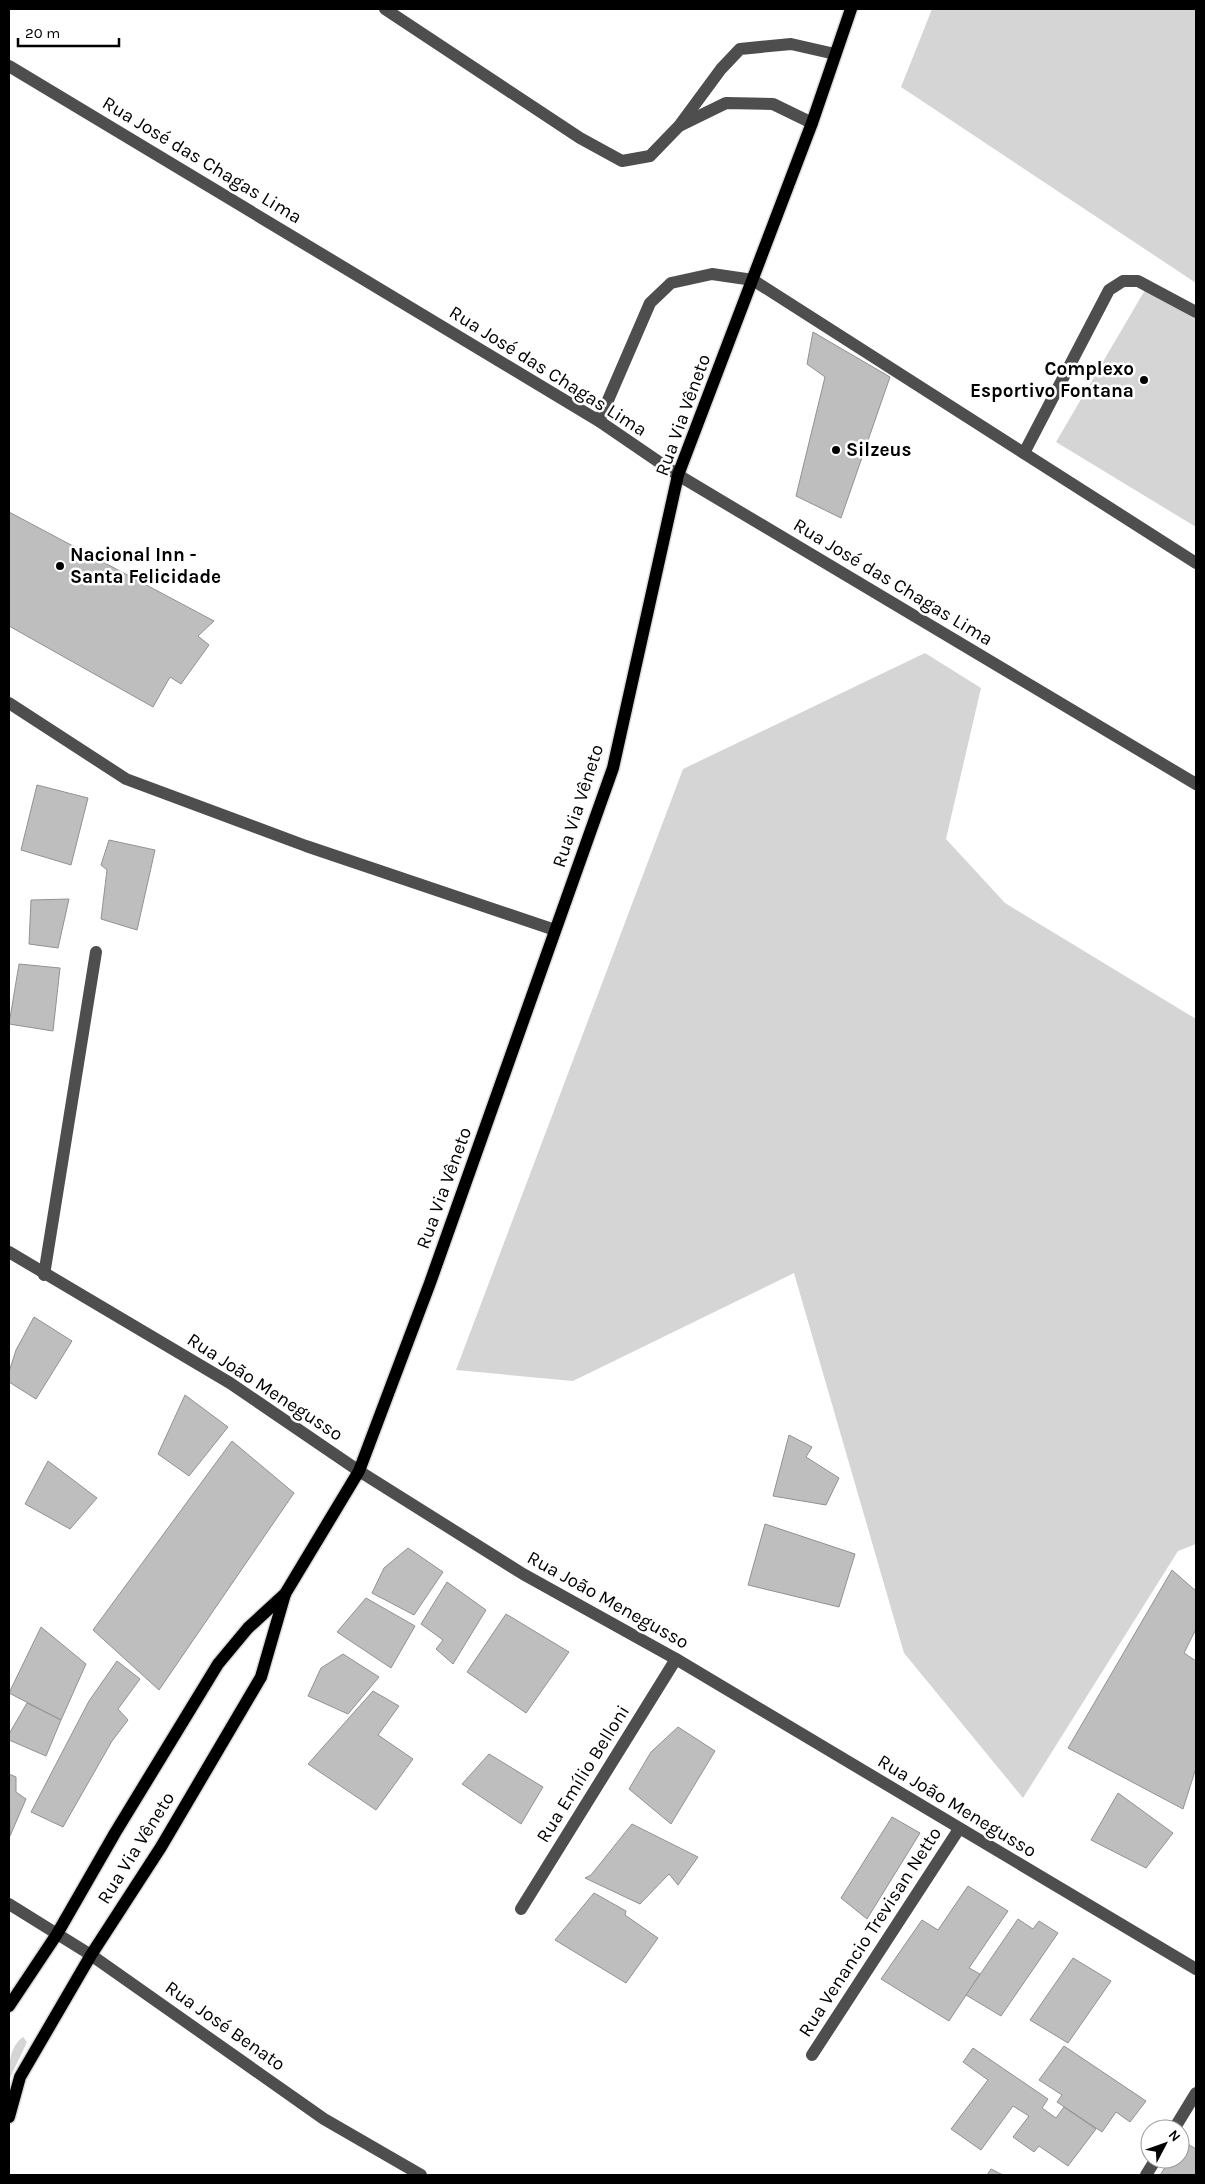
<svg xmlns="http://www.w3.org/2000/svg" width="1205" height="2184" viewBox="0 0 1205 2184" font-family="Karla,sans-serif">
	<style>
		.green { fill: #d5d5d5 }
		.building { fill: #bebebe; stroke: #929292 }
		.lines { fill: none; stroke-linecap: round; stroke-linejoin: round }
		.major-casing { stroke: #dbdbdb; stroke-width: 15 }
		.minor { stroke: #4e4e4e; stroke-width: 12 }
		.major { stroke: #000; stroke-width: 12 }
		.poi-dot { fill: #000; stroke: #fff; stroke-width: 2 }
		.labels { text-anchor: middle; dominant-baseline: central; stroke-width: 5; stroke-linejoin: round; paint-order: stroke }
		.street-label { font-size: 19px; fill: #000; stroke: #fff }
		.poi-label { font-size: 19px; font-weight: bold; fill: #000; stroke: #fff; text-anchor: start }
	</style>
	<rect width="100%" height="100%" fill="#fff"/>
	<g class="green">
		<polygon points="932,9 1196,9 1196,283 901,87"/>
		<polygon points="1145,290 1196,318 1196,527 1056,442"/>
		<polygon points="925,653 981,688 946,839 1005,903 1196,1019 1196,1544 1178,1551 1023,1798 904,1653 794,1273 573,1381 456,1370 683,769"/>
		<path d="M 23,2037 L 27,2042 L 9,2080 C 9,2065 9,2047 23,2037 Z"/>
	</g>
	<g class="building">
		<polygon points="813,332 890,377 841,518 796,496 825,377 807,364"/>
		<polygon points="9,512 214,621 198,636 209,645 181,684 170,677 153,707 9,626"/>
		<polygon points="37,785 88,798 71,865 21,850"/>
		<polygon points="109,840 155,850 137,930 101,919 107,870 101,865"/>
		<polygon points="69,899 58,948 29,944 31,900"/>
		<polygon points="19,964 60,968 53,1031 9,1024"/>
		<polygon points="34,1317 72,1341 36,1399 9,1382 9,1372 16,1350"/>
		<polygon points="185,1395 228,1427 189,1476 158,1454"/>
		<polygon points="789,1435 812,1447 806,1457 839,1478 826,1505 773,1496"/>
		<polygon points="232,1441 294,1493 159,1690 93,1630"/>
		<polygon points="48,1461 97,1498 70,1529 25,1504"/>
		<polygon points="765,1524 855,1554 839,1607 748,1585"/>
		<polygon points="408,1548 443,1572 414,1615 372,1593 384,1568"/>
		<polygon points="1172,1570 1196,1591 1196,1629 1184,1653 1196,1661 1196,1768 1183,1809 1068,1748"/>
		<polygon points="447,1582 486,1610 453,1664 436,1649 443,1640 421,1624"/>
		<polygon points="366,1598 415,1626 391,1668 337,1632"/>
		<polygon points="506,1614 569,1652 526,1713 467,1672"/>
		<polygon points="41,1627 86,1664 61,1720 9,1693"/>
		<polygon points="343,1654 379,1677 348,1714 308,1696 321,1668"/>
		<polygon points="117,1661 140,1679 118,1709 128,1720 112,1741 63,1827 31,1812 89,1701"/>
		<polygon points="373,1691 399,1706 378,1735 413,1759 376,1810 308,1764"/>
		<polygon points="27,1703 61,1720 46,1756 9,1740 9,1734"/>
		<polygon points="678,1727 715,1751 671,1824 629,1789 651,1752"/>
		<polygon points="489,1754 543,1787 521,1824 462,1784"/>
		<polygon points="9,1774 16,1777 16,1792 26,1799 10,1836"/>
		<polygon points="1118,1793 1173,1833 1146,1868 1091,1840"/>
		<polygon points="892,1817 920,1833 867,1919 841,1898"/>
		<polygon points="632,1824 698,1857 678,1885 669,1874 640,1904 585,1878 591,1875"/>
		<polygon points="968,1886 1008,1911 969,1968 980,1974 949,2021 881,1979 922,1920 938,1930"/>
		<polygon points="594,1893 626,1911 625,1915 658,1938 626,1983 555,1940"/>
		<polygon points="1018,1919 1033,1929 1039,1921 1058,1933 1001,2016 966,1995"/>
		<polygon points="1073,1958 1111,1981 1068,2043 1030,2020"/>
		<polygon points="1064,2046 1146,2101 1130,2122 1116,2112 1102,2132 1057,2102 1062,2095 1039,2080"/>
		<polygon points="973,2048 1048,2099 1042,2108 1056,2118 1064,2107 1096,2129 1068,2166 1039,2146 1034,2152 1013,2137 1029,2116 1013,2106 981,2150 951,2129 988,2080 963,2062"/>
		<polygon points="1183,2141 1196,2149 1196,2175 1160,2175 1171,2159 1180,2159 1180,2145"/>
		<polygon points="991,2169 1003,2175 987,2175"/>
	</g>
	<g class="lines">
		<defs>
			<g id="major">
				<polyline points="9,2006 57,1934 115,1833 218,1664 248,1628 285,1594"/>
				<polyline points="9,2117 20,2077 91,1955 161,1847 261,1677 285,1594 359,1471 430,1283 613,768 678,475 812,123 851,9"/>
			</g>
		</defs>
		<use href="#major" class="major-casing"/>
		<g class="minor">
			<polyline points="385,9 580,138 622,161 650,156 679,126 721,69 740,49 791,44 835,54"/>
			<polyline points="9,66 599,421 678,475 1196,784"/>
			<polyline points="681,125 726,103 773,104 812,123"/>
			<polyline points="599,421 650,303 671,283 712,274 753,280 1196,563"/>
			<polyline points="1024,453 1109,290 1123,281 1138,281 1196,312"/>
			<polyline points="9,703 126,779 306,846 555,930"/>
			<polyline points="9,1252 230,1383 359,1471 523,1574 676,1659 1196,1969"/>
			<polyline points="44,1275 96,952"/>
			<polyline points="9,1904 91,1955 324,2119 421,2175"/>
			<polyline points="521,1909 676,1659"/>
			<polyline points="812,2055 959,1829"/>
			<polyline points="1174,2129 1196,2093"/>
			<polyline points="1146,2175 1156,2159"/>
		</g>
		<use href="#major" class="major"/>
	</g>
	<g class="poi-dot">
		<circle cx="1144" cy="380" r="5"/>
		<circle cx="836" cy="450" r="5"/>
		<circle cx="60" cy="566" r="5"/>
	</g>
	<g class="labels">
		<g class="street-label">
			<text transform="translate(202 160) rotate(31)">Rua José das Chagas Lima</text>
			<text transform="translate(548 371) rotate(32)">Rua José das Chagas Lima</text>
			<text transform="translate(683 415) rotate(-70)">Rua Via Vêneto</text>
			<text transform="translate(893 582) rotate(31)">Rua José das Chagas Lima</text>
			<text transform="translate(578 806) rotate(-72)">Rua Via Vêneto</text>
			<text transform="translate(444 1188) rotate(-70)">Rua Via Vêneto</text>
			<text transform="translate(265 1387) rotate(33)">Rua João Menegusso</text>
			<text transform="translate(608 1600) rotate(29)">Rua João Menegusso</text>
			<text transform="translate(583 1774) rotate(-58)">Rua Emílio Belloni</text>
			<text transform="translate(957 1806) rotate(31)">Rua João Menegusso</text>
			<text transform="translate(136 1848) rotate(-58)">Rua Via Vêneto</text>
			<text transform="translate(870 1932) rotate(-57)">Rua Venancio Trevisan Netto</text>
			<text transform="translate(225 2026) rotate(35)">Rua José Benato</text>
		</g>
		<g class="poi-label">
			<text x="1134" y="369" text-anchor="end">Complexo<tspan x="1134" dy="22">Esportivo Fontana</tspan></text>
			<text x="846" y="450">Silzeus</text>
			<text x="70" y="555">Nacional Inn -<tspan x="70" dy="22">Santa Felicidade</tspan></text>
		</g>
	</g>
	<rect width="1205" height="2184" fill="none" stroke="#000000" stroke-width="20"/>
	<g transform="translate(1165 2144) rotate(49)"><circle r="24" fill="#ffffff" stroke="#999999"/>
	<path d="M0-4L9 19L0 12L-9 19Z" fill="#000000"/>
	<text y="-8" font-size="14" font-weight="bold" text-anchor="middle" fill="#000000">N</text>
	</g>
	<path d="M18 38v8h101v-8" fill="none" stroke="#000000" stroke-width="2.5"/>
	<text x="25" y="38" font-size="15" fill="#000000" stroke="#ffffff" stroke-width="4" paint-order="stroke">20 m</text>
</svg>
